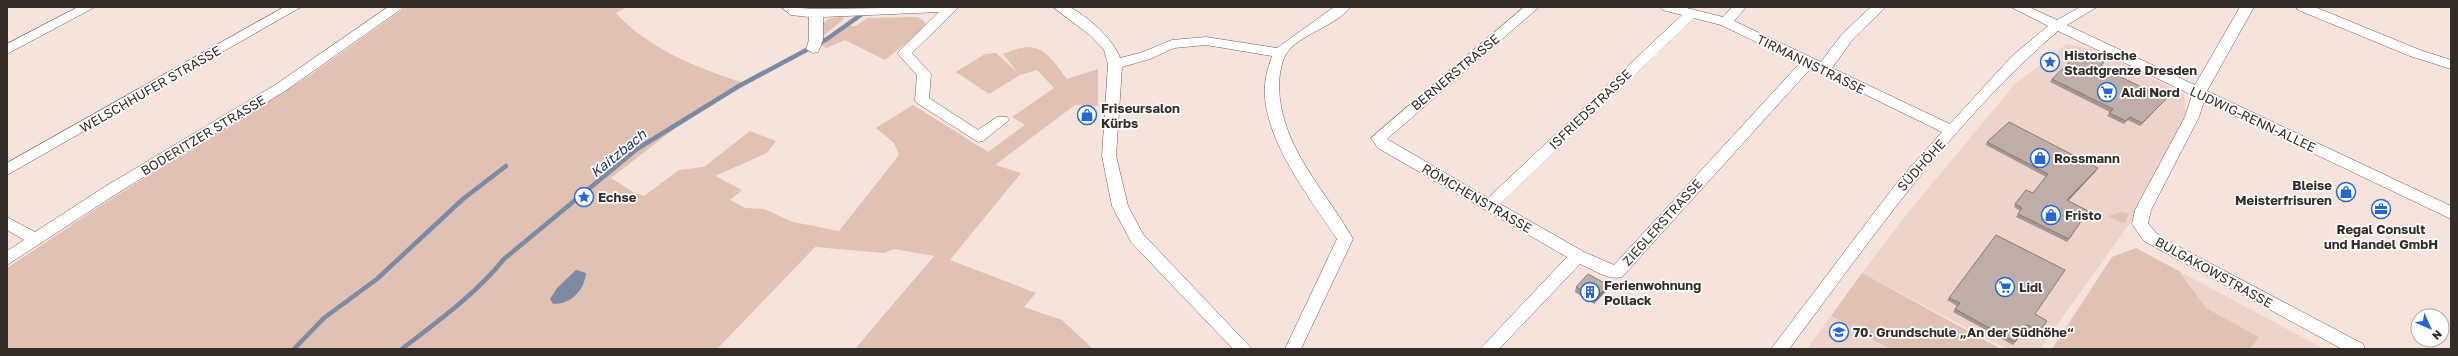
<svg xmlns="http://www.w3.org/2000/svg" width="2458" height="356" viewBox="0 0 2458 356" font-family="'Golos Text',sans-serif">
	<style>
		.built { fill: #edd3c9 }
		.green { fill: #e0c1b4 }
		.water { fill: #7c8ba3 }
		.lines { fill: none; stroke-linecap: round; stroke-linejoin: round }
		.stream { stroke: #7c8ba3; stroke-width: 4.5 }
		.minor-casing { stroke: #6d5d57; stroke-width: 1 }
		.minor { fill: #fff; fill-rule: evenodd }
		.wall { fill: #a49690 }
		.shaded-wall { fill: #867a75 }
		.building { fill: #bfaea7; stroke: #867a75 }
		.labels { text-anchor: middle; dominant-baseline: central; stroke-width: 3.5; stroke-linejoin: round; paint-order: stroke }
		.poi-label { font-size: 13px; font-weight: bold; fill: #332c29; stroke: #fff; text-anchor: start }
		.street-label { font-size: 13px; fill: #332c29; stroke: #fff }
		.water-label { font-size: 14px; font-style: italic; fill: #20375b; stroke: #fff }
	</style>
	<rect width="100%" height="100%" fill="#f6e3dc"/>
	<g class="built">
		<polygon points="2067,44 2093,49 2184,94 2186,114 2132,220 2040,349 2007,349 1862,273 1907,214 2015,84"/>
		<polygon points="2179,271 2324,349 2250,349 2259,337 2206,308"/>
		<polygon points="1831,316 1890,349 1807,349"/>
	</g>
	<g class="green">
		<path d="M 406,7 L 627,7 L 616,13 C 647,48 697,68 741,82 L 678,126 L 611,178 L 633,192 L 644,196 L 679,170 L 704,167 L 750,131 L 776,141 L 767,153 L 715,176 L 742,190 L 730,200 L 745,208 L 764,209 L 793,222 L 839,231 L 899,155 L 894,143 L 876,128 L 913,105 L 988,152 L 1025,125 L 1012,117 L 1054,88 L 1037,70 L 1020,75 L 989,94 L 956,72 L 985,54 L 996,53 L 1019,74 L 1003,54 C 1039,38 1047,52 1067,79 L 1098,69 L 1098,106 L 1075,105 L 995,165 L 1021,173 L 950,260 L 1036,293 L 1024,307 L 1062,320 L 1093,349 L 855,349 L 934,256 L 894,249 L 884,253 L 815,247 L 717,349 L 7,349 L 7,268 L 114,197 L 309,76 Z"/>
		<polygon points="840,17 845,18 822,37 822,24 828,19"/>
		<polygon points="918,17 925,22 925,28 885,60 845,40 826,48 821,45 849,26 856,26 867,18"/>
		<polygon points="2121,212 2127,213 2128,215 2125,222 2121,223 2108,216"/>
		<polygon points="2136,248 2179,271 2206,308 2259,337 2250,349 2052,349 2112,257"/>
		<polygon points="1862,273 2001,349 1890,349 1831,316"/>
	</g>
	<path class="water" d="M 576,270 L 586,273 C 584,291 571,304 553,304 L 550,299 L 557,288 Z"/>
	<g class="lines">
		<g class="stream">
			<polyline points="294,349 324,318 377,279 463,199 506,166"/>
			<path d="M 402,349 C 438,321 475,295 504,259 L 637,149 L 739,86 L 827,39 L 872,7"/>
		</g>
		<defs>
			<g id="minor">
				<polygon points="78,7 95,7 7,54 7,44"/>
				<polygon points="284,7 301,7 7,175 7,163"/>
				<polygon points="388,7 404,7 285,91 116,194 7,265 7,251 24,240 7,230 7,217 35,232 106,186 275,85"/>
				<polygon points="781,7 816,9 959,7 912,53 931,74 929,98 978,130 997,117 1007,117 1009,120 983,141 978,142 917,103 915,100 917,75 897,53 939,12 823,17 823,40 818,52 813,53 806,49 809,40 809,17 791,15"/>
				<path d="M 1053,7 C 1058,7 1065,6 1069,7 C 1087,15 1114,40 1120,58 L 1140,53 L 1172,40 L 1206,37 L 1277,48 L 1334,7 L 1350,7 C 1337,26 1299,34 1286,54 C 1281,63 1279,77 1279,87 C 1281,148 1325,189 1353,239 L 1301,349 L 1285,349 L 1337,239 C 1309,197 1256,130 1266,77 C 1267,70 1270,63 1272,56 L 1206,45 L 1174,48 L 1150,59 L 1122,67 L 1116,156 L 1128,206 L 1143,234 L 1252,349 L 1233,349 L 1131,242 L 1112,206 L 1102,156 L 1108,64 L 1104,50 L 1091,36 Z"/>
				<path d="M 1524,7 L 1539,7 L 1387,139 L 1488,198 L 1682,15 L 1662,10 L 1660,7 L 1683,7 L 1723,17 L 1732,7 L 1746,7 L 1734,21 L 1821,62 L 1843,33 L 1871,7 L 1886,7 L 1853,39 L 1832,68 L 1950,124 L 2012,56 L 2048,26 L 2011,7 L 2029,7 L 2057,20 L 2080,7 L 2097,7 L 2067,25 L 2195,85 L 2240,7 L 2254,7 L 2207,91 L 2451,206 L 2451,219 L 2204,101 L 2199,117 L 2151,210 L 2148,223 L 2156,233 L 2168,241 L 2363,344 L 2365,349 L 2342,349 L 2144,241 L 2132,224 L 2135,210 L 2185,117 L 2192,95 L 2058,31 C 1952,122 1872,238 1789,349 L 1771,349 L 1899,180 L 1942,132 L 1811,68 L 1622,277 C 1609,281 1592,269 1580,264 L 1499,349 L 1480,349 L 1567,257 L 1378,148 L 1371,138 ZM 1694,18 L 1721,25 L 1800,63 L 1614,265 L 1584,252 L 1500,204 Z"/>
				<polygon points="2296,7 2315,7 2420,50 2451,60 2451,69 2410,56 2298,10"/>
			</g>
		</defs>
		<use href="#minor" class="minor-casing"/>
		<use href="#minor" class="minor"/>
	</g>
	<g class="wall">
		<polygon points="2104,62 2100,67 2164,101 2140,126 2128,120 2124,124 2107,116 2110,112 2050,82 2052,79"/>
		<polygon points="1987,142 2096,171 2068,201 2088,211 2067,242 2016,217 2020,211 2014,207 2015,204 2033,193 2046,177 1986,145"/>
		<polygon points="1576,287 1606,291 1594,304 1575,292"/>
		<polygon points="1949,298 2035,314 2047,321 2038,334 2026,327 2013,345 1953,312 1957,306 1947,300"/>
	</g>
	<g class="shaded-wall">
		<polygon points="2166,99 2164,101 2140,126 2142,123"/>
		<polygon points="2098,168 2096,171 2066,203 2067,200"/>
		<polygon points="1608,285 1606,291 1594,304 1596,298"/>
	</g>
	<g class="building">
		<polygon points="2081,51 2104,62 2100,67 2166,99 2142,123 2130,117 2126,121 2109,113 2113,109 2052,79"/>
		<polygon points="2009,122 2098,168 2067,200 2088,211 2069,239 2018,214 2022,208 2015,204 2026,190 2033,193 2048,174 1987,142"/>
		<polygon points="1996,235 2065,270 2035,314 2047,321 2040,331 2027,325 2015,342 1955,309 1960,303 1949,298"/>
		<polygon points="1588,274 1608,285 1596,298 1576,287"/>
	</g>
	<defs>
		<symbol id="sight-ring" viewBox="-11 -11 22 22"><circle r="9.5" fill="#fff" stroke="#2467d4" stroke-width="1.5"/><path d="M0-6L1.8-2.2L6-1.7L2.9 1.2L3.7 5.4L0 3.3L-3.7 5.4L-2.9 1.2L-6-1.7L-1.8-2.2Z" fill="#2467d4"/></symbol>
		<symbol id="supermarket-ring" viewBox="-11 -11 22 22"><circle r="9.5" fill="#fff" stroke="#2467d4" stroke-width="1.5"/><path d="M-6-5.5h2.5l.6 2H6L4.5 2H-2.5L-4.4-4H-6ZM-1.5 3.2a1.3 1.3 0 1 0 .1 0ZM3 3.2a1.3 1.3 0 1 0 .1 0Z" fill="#2467d4"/></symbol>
		<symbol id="shop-ring" viewBox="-11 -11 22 22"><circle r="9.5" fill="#fff" stroke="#2467d4" stroke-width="1.5"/><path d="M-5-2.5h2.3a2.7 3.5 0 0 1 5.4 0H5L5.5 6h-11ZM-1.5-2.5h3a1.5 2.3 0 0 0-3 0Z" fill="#2467d4"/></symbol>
		<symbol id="office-ring" viewBox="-11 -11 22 22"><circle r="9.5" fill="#fff" stroke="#2467d4" stroke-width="1.5"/><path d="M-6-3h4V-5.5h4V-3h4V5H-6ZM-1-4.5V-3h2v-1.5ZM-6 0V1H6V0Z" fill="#2467d4"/></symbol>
		<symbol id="building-ring" viewBox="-11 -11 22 22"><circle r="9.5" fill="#fff" stroke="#2467d4" stroke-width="1.5"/><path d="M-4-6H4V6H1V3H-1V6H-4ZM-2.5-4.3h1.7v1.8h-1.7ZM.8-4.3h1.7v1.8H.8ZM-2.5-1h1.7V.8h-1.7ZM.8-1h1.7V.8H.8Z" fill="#2467d4"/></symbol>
		<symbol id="school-ring" viewBox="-11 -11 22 22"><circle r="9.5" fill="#fff" stroke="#2467d4" stroke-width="1.5"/><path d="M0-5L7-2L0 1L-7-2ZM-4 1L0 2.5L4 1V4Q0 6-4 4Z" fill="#2467d4"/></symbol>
	</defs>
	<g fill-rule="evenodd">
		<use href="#sight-ring" x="2039" y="51" width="22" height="22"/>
		<use href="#supermarket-ring" x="2096" y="81" width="22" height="22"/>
		<use href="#shop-ring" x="1076" y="104" width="22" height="22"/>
		<use href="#shop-ring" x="2029" y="147" width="22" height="22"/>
		<use href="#shop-ring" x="2335" y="181" width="22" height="22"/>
		<use href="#sight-ring" x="573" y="186" width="22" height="22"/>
		<use href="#office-ring" x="2370" y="198" width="22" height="22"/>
		<use href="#shop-ring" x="2040" y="204" width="22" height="22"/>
		<use href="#supermarket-ring" x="1994" y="276" width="22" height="22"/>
		<use href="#building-ring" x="1579" y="281" width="22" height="22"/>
		<use href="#school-ring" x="1828" y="321" width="22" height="22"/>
	</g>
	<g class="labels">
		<g class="poi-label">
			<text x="2064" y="55">Historische<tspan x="2064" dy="15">Stadtgrenze Dresden</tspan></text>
			<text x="2121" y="92">Aldi Nord</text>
			<text x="1101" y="108">Friseursalon<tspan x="1101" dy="15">Kürbs</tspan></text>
			<text x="2054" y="158">Rossmann</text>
			<text x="2332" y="185" text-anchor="end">Bleise<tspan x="2332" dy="15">Meisterfrisuren</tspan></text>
			<text x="598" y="197">Echse</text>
			<text x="2065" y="215">Fristo</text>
			<text x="2381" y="229" text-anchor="middle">Regal Consult<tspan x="2381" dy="15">und Handel GmbH</tspan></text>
			<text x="1604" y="285">Ferienwohnung<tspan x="1604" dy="15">Pollack</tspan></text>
			<text x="2019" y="287">Lidl</text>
			<text x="1853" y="332">70. Grundschule „An der Südhöhe“</text>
		</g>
		<g class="street-label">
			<text transform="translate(1811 64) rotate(26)">TIRMANNSTRASSE</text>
			<text transform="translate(1455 72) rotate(-40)">BERNERSTRASSE</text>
			<text transform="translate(150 89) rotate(-30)">WELSCHHUFER STRASSE</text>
			<text transform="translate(1590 109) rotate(-44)">ISFRIEDSTRASSE</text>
			<text transform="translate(2253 119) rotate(25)">LUDWIG-RENN-ALLEE</text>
			<text transform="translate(203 135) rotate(-31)">BODERITZER STRASSE</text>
			<text transform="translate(1921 165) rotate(-48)">SÜDHÖHE</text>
			<text transform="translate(1477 198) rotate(30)">RÖMCHENSTRASSE</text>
			<text transform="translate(1662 222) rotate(-48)">ZIEGLERSTRASSE</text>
			<text transform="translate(2214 272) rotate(29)">BULGAKOWSTRASSE</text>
		</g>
		<g class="water-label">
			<text transform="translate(618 153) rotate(-39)">Kaitzbach</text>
		</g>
	</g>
	<rect width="2458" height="356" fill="none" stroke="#332c29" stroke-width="16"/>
	<g transform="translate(2430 328) rotate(135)"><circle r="19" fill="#ffffff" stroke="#adaba9"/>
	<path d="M0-3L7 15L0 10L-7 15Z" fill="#2467d4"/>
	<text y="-6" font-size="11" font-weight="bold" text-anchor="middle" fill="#332c29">N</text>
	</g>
</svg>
